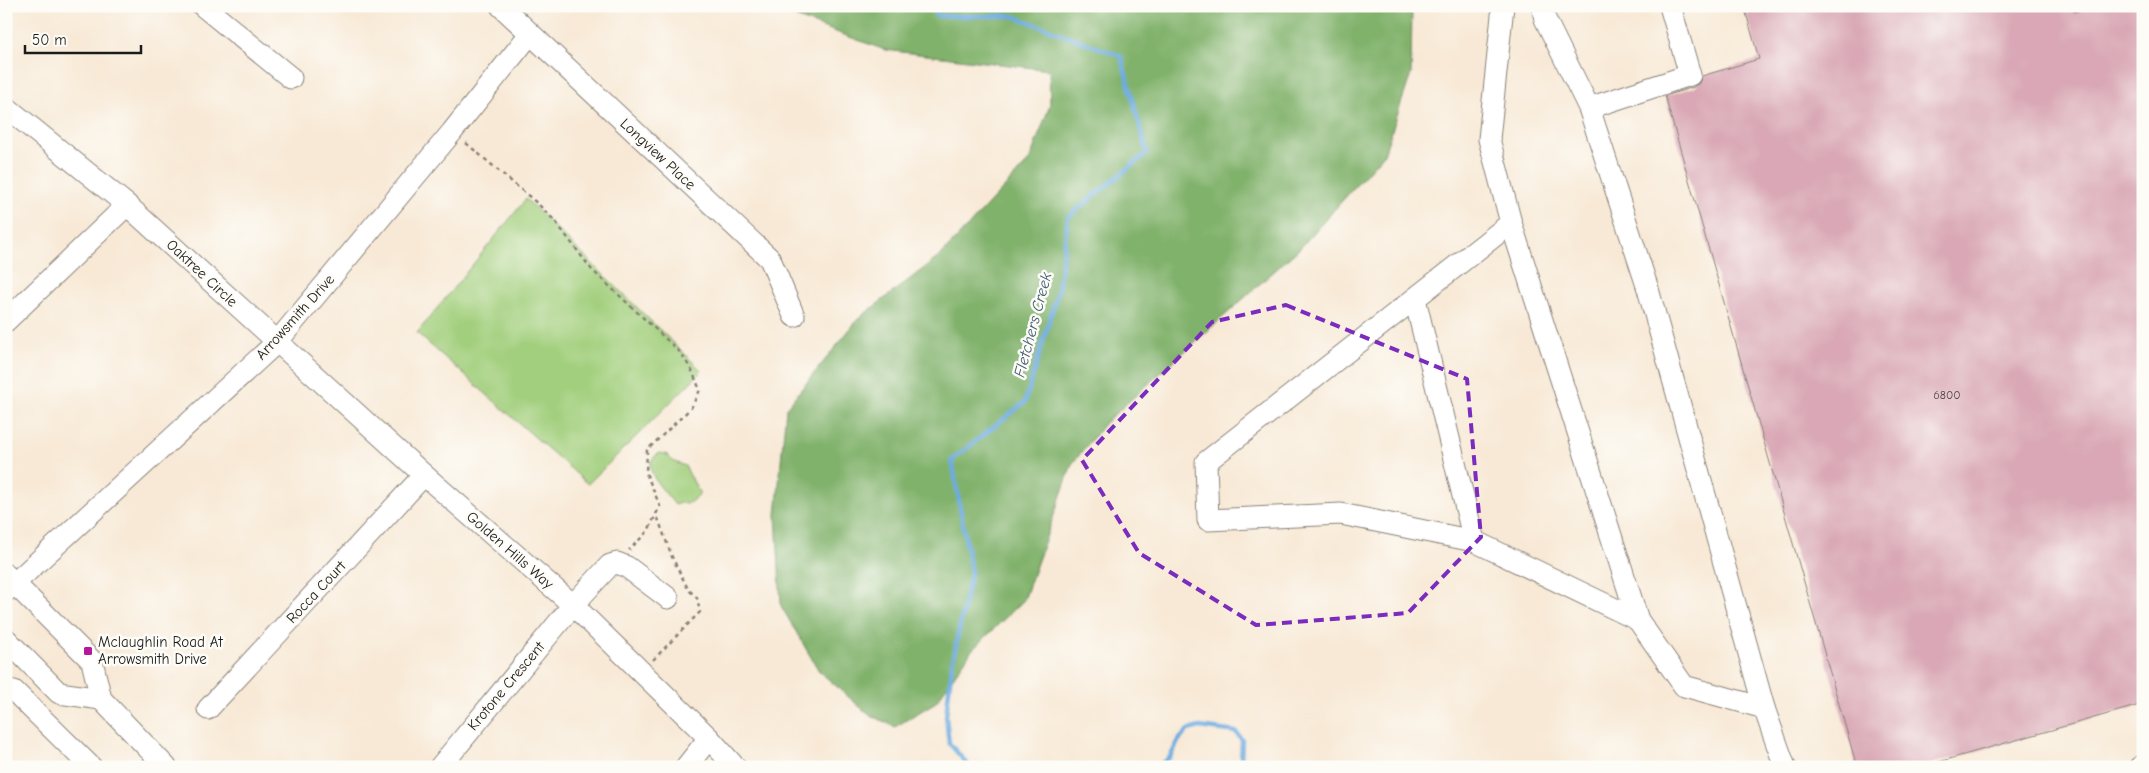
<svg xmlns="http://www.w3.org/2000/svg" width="2149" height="773" viewBox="0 0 2149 773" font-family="'Comic Neue',sans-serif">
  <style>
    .green { fill: #a2cf7d; stroke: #5f764c }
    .forest { fill: #81b26c; stroke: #4e6744 }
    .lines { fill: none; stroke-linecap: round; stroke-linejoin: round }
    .stream { stroke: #6dace0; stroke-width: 4.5 }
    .building { fill: #d9a7b5 }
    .minor-casing { stroke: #8a8279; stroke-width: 23 }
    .path { stroke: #8a8279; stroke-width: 2.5; stroke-dasharray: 4 4; stroke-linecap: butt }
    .minor { stroke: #fff; stroke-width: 21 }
    .marked { fill: none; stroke: #7b2cbf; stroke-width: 4; stroke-dasharray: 10 6; stroke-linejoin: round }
    .poi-dot { fill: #b5179e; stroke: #fdfcf7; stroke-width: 2 }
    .labels { text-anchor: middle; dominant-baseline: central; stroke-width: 5; stroke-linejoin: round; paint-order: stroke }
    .number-label { font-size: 12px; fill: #4b3f42 }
    .street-label { font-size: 15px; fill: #1c1c1c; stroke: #fdfcf7 }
    .poi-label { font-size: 15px; fill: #1c1c1c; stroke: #fdfcf7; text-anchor: start }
    .water-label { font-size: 16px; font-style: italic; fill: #405d74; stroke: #fdfcf7 }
  </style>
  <rect width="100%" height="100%" fill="#fdfcf7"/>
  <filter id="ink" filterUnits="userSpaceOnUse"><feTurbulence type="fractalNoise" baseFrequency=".02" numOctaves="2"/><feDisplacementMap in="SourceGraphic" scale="10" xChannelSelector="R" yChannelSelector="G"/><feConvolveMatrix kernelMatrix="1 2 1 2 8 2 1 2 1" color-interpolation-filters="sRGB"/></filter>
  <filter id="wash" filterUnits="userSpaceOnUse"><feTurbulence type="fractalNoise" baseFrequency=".0096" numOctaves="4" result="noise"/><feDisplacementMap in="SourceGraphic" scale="20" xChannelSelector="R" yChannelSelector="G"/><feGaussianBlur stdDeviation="1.12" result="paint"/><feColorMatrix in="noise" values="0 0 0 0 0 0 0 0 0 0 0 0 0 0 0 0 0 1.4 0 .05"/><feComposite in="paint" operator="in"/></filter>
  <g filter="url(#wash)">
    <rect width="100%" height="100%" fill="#f8e9d6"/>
    <g class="green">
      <polygon points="526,199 702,371 588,484 417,333"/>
      <path d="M660,453l6,1 7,7 12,5 15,28 -11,9h-9l-5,2c-9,-13 -40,-40 -15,-52z"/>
    </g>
    <polygon class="forest" points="765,6 1412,6 1411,74 1384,154 1300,248 1105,423 1072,464 1024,600 972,650 936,702 895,727 868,714 819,671 781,606 776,515 786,408 859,318 940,256 1029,161 1050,105 1049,70 885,50"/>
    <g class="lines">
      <g class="stream">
        <polyline points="931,6 937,16 1013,16 1121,56 1147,153 1068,217 1058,291 1025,402 952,460 971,572 952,664 946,716 949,743 970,767"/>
        <polyline points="1157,767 1170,757 1179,740 1188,730 1200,727 1236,732 1242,740 1241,762 1243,767"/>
      </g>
    </g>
    <g id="blocks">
      <polygon class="building" points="1744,6 2073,6 2074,12 2093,6 2143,6 2143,704 1921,767 1857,767 1665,96 1694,87 1699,83 1702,76 1759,59"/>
    </g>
  </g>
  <g filter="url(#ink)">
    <use href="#blocks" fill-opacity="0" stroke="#8a8279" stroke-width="1"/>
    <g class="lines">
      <g class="minor-casing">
        <g id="minor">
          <polyline points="203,6 291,78"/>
          <polyline points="501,6 770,259 794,316"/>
          <polyline points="1503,6 1489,139 1511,223 1638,620 1684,686 1764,708"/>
          <polyline points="1542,6 1545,19 1589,108 1648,289 1764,708 1785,767"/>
          <polyline points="6,107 127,205 424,475 573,605 709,738 735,767"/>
          <polyline points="1589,108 1690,75 1670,6"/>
          <polyline points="1511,223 1206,462 1208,520 1341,514 1474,541 1638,620"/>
          <polyline points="1415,299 1474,541"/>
          <polyline points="6,321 127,205"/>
          <polyline points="6,575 92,661 101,699 166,767"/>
          <polyline points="6,591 277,342 452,132 530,34"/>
          <polyline points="6,639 59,693 101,699"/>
          <polyline points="6,690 14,691 91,767"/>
          <polyline points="208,709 424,475"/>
          <polyline points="440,767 573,605 610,565 617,563 627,567 668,598"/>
          <polyline points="686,767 709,738"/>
          <polyline points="2140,767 2143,766"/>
        </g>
      </g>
      <g class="path">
        <polyline points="466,143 538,204 555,221 592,270 681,353 692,371 700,390 691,408 647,450 646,473 660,506 648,531 629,550"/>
        <polyline points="653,660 700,612 697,598 688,589 672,557 656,513"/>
      </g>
      <use href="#minor" class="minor"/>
    </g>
  </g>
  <path class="marked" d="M1286,305l181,74 14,158 -73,76 -152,12 -117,-72 -57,-93 130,-138z"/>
  <rect class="poi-dot" x="83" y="646" width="10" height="10" rx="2.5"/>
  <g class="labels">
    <g class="number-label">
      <text x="1947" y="395">6800</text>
    </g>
    <g class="street-label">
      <text transform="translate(658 154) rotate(43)">Longview Place</text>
      <text transform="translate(202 273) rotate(43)">Oaktree Circle</text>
      <text transform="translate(295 317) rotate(-48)">Arrowsmith Drive</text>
      <text transform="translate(510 550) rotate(41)">Golden Hills Way</text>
      <text transform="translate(316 592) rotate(-47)">Rocca Court</text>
      <text transform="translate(506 686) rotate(-50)">Krotone Crescent</text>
    </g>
    <g class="poi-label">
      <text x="98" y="642">Mclaughlin Road At<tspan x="98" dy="17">Arrowsmith Drive</tspan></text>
    </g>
    <g class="water-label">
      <text transform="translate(1033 325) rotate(-75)">Fletchers Creek</text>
    </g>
  </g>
  <rect width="2149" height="773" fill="none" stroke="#fdfcf7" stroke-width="25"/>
  <path d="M25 45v8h116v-8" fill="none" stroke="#1c1c1c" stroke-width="2.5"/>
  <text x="32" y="45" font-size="15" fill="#1c1c1c" stroke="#fdfcf7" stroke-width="4" paint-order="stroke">50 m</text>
</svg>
